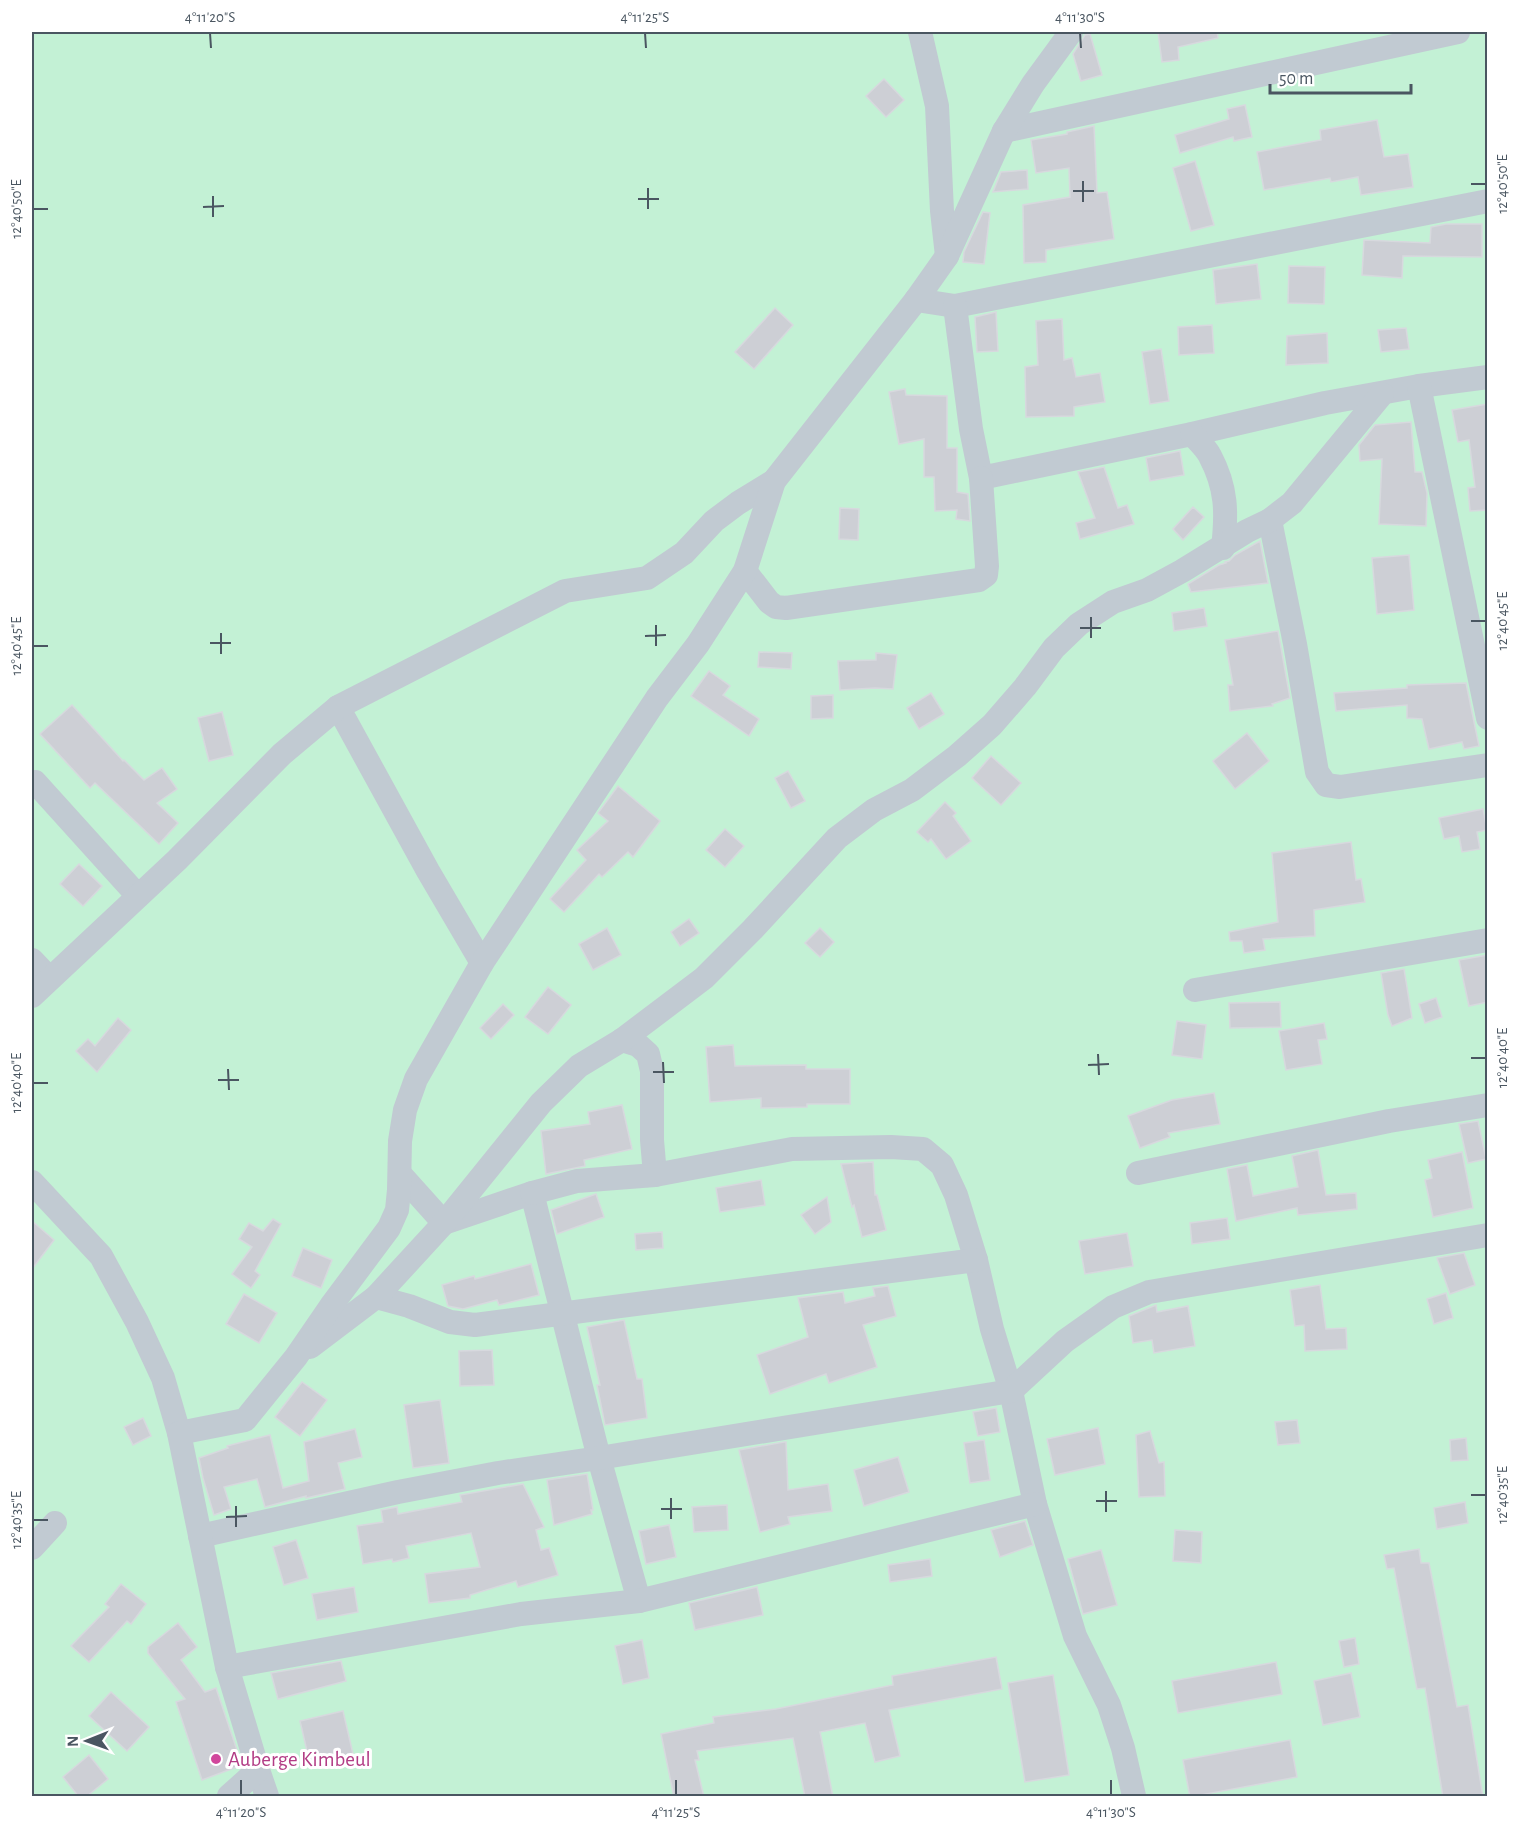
<svg xmlns="http://www.w3.org/2000/svg" width="1519" height="1828" viewBox="0 0 1519 1828" font-family="'Alegreya Sans',sans-serif">
  <style>
    .green { fill: #c3f1d5 }
    .building { fill: #cdcfd5; stroke: #d7d9de; stroke-width: 1.5 }
    .lines { fill: none; stroke-linecap: round; stroke-linejoin: round }
    .minor { stroke: #c1cad2; stroke-width: 24 }
    .ticks { fill: none; stroke: #4a5661; stroke-width: 2 }
    .hotel-dot { fill: #d1479c; stroke: #fff; stroke-width: 2 }
    .labels { text-anchor: middle; dominant-baseline: central; stroke-width: 6; stroke-linejoin: round; paint-order: stroke }
    .hotel-label { font-size: 21px; fill: #b23c85; stroke: #fff; text-anchor: start }
    .neatline { fill: none; stroke: #4a5661; stroke-width: 2 }
    .ticks-label { font-size: 15px; text-anchor: middle; fill: #4a5661 }
  </style>
  <rect width="100%" height="100%" fill="#f5f3f3"/>
  <rect class="green" x="32" y="32" width="1455" height="1764"/>
  <g class="building">
    <polygon points="1158,32 1217,32 1218,38 1178,47 1179,60 1162,62"/>
    <polygon points="1090,34 1102,75 1081,81 1073,54 1085,35"/>
    <polygon points="884,79 904,100 886,117 866,96"/>
    <polygon points="1245,105 1252,137 1234,141 1233,137 1180,153 1175,135 1229,119 1227,109"/>
    <polygon points="1377,120 1384,157 1408,154 1413,187 1361,195 1358,177 1331,182 1330,178 1264,190 1257,152 1321,140 1320,130"/>
    <polygon points="1094,126 1097,193 1107,192 1114,239 1046,250 1046,262 1024,263 1023,205 1070,197 1069,168 1036,173 1031,140 1067,134 1067,132"/>
    <polygon points="1195,161 1214,225 1191,231 1173,168"/>
    <polygon points="1027,170 1028,189 993,192 1001,172"/>
    <polygon points="983,212 990,213 984,264 963,262 964,252"/>
    <polygon points="1446,224 1482,224 1482,257 1403,256 1402,278 1362,275 1364,240 1430,243 1431,227"/>
    <polygon points="1257,264 1261,299 1216,304 1213,270"/>
    <polygon points="1289,266 1325,267 1324,304 1288,303"/>
    <polygon points="775,308 793,325 754,369 735,352"/>
    <polygon points="996,312 998,351 977,352 975,317"/>
    <polygon points="1062,319 1064,360 1072,358 1076,377 1100,373 1105,402 1074,407 1074,416 1026,417 1025,367 1038,365 1036,321"/>
    <polygon points="1212,325 1214,353 1179,355 1178,327"/>
    <polygon points="1406,328 1409,349 1381,352 1378,330"/>
    <polygon points="1327,333 1328,363 1286,365 1287,336"/>
    <polygon points="1161,349 1169,401 1150,404 1142,352"/>
    <polygon points="905,389 906,395 947,396 947,448 957,448 957,492 968,494 970,521 956,519 957,510 935,511 934,477 924,477 924,439 899,444 889,392"/>
    <polygon points="1488,404 1488,510 1470,511 1468,488 1475,487 1469,440 1458,442 1452,410"/>
    <polygon points="1411,422 1415,472 1422,472 1427,493 1426,526 1379,524 1382,459 1360,461 1359,445 1375,425"/>
    <polygon points="1180,451 1184,475 1150,481 1146,458"/>
    <polygon points="1104,467 1118,508 1127,505 1134,524 1080,539 1076,523 1095,518 1078,472"/>
    <polygon points="1193,507 1204,517 1183,540 1173,529"/>
    <polygon points="840,508 859,509 858,540 839,539"/>
    <polygon points="1260,541 1268,583 1191,592 1188,584 1219,565 1226,563 1225,562 1229,561 1235,555"/>
    <polygon points="1409,555 1414,610 1377,614 1372,558"/>
    <polygon points="1204,608 1207,626 1174,631 1172,613"/>
    <polygon points="1278,631 1290,698 1272,704 1273,706 1230,711 1228,685 1233,685 1225,640"/>
    <polygon points="759,652 792,653 791,669 758,667"/>
    <polygon points="876,653 897,655 893,689 875,688 840,690 838,661 876,660"/>
    <polygon points="709,671 730,686 723,695 759,719 749,736 691,696"/>
    <polygon points="1466,683 1479,746 1464,749 1462,742 1429,749 1422,719 1407,718 1407,705 1336,711 1334,693 1407,688 1407,685"/>
    <polygon points="931,693 944,714 919,729 907,708"/>
    <polygon points="833,695 833,718 811,719 811,696"/>
    <polygon points="72,705 123,761 124,760 144,780 162,768 177,789 157,803 178,823 159,844 95,783 90,788 40,734"/>
    <polygon points="222,712 233,755 209,761 198,718"/>
    <polygon points="1247,733 1269,761 1235,789 1213,761"/>
    <polygon points="991,756 1021,783 1001,805 972,778"/>
    <polygon points="788,771 805,801 791,808 775,778"/>
    <polygon points="618,786 660,821 633,857 628,852 602,877 599,874 564,912 550,899 586,860 577,850 608,821 598,813"/>
    <polygon points="945,802 956,813 953,816 971,841 946,859 931,839 928,842 917,832"/>
    <polygon points="1483,809 1487,830 1477,832 1480,849 1462,852 1459,836 1444,839 1439,818"/>
    <polygon points="725,829 744,846 725,867 706,850"/>
    <polygon points="1351,842 1356,880 1361,879 1365,902 1314,910 1315,936 1263,939 1265,950 1244,953 1242,941 1230,941 1229,932 1278,922 1272,853"/>
    <polygon points="79,864 102,886 83,906 60,884"/>
    <polygon points="689,919 699,933 680,946 671,932"/>
    <polygon points="607,928 621,955 593,970 579,944"/>
    <polygon points="820,928 834,942 820,957 805,943"/>
    <polygon points="1488,955 1488,1002 1469,1006 1459,960"/>
    <polygon points="1404,969 1412,1018 1392,1026 1388,1015 1381,973"/>
    <polygon points="548,987 571,1005 548,1034 525,1017"/>
    <polygon points="1436,998 1442,1017 1425,1023 1419,1004"/>
    <polygon points="1280,1002 1281,1027 1230,1028 1229,1003"/>
    <polygon points="503,1004 514,1015 491,1039 480,1028"/>
    <polygon points="118,1018 131,1030 97,1072 76,1051 88,1039 95,1046"/>
    <polygon points="1177,1021 1206,1025 1202,1059 1172,1055"/>
    <polygon points="1324,1023 1327,1039 1318,1040 1322,1064 1286,1070 1279,1031"/>
    <polygon points="733,1045 735,1066 806,1065 806,1069 850,1069 850,1104 807,1104 807,1107 761,1108 761,1098 710,1102 706,1047"/>
    <polygon points="1214,1093 1220,1124 1168,1133 1170,1137 1140,1148 1128,1116 1172,1100"/>
    <polygon points="622,1105 632,1149 584,1160 585,1166 546,1174 541,1131 590,1124 588,1112"/>
    <polygon points="1478,1121 1486,1159 1468,1163 1459,1124"/>
    <polygon points="1318,1150 1326,1195 1356,1193 1357,1209 1298,1215 1297,1208 1236,1221 1227,1169 1247,1165 1253,1196 1298,1187 1292,1156"/>
    <polygon points="1462,1152 1473,1208 1433,1217 1425,1180 1432,1178 1428,1160"/>
    <polygon points="873,1162 875,1195 877,1195 886,1230 862,1237 854,1205 852,1207 841,1164"/>
    <polygon points="761,1180 765,1205 720,1212 716,1188"/>
    <polygon points="596,1194 604,1217 557,1234 551,1210"/>
    <polygon points="827,1197 831,1222 815,1234 801,1215"/>
    <polygon points="1227,1218 1230,1239 1192,1244 1190,1223"/>
    <polygon points="273,1219 281,1224 255,1271 260,1275 251,1288 232,1274 252,1247 239,1239 249,1223 263,1231"/>
    <polygon points="32,1221 54,1240 32,1269"/>
    <polygon points="662,1232 663,1248 636,1250 635,1234"/>
    <polygon points="1127,1233 1133,1266 1085,1274 1079,1241"/>
    <polygon points="303,1248 332,1260 321,1288 292,1276"/>
    <polygon points="1464,1253 1475,1285 1450,1294 1437,1258"/>
    <polygon points="531,1264 539,1295 499,1305 497,1300 463,1309 448,1306 442,1285 474,1276 475,1279"/>
    <polygon points="1320,1285 1326,1329 1346,1328 1347,1349 1305,1351 1304,1325 1295,1326 1290,1290"/>
    <polygon points="888,1286 896,1316 863,1325 877,1367 829,1383 826,1374 770,1394 757,1355 808,1337 798,1298 843,1292 845,1303 875,1296 873,1288"/>
    <polygon points="1446,1293 1453,1318 1434,1324 1427,1299"/>
    <polygon points="244,1294 277,1313 259,1343 226,1324"/>
    <polygon points="1156,1305 1157,1312 1188,1306 1195,1346 1154,1353 1152,1340 1133,1343 1129,1316"/>
    <polygon points="624,1320 637,1379 642,1379 647,1418 605,1425 597,1385 600,1385 587,1327"/>
    <polygon points="492,1350 494,1385 460,1386 459,1351"/>
    <polygon points="302,1382 327,1400 300,1436 275,1417"/>
    <polygon points="440,1400 449,1463 413,1468 404,1405"/>
    <polygon points="996,1408 1000,1432 978,1436 973,1412"/>
    <polygon points="143,1418 151,1436 133,1445 124,1427"/>
    <polygon points="1297,1420 1300,1443 1278,1445 1275,1422"/>
    <polygon points="1098,1428 1105,1464 1055,1475 1047,1439"/>
    <polygon points="355,1429 362,1457 338,1463 345,1489 306,1498 306,1496 265,1507 257,1479 224,1487 231,1509 214,1515 203,1478 199,1458 228,1448 227,1446 270,1435 283,1488 309,1481 304,1442"/>
    <polygon points="1150,1431 1159,1463 1164,1462 1165,1496 1139,1497 1136,1435"/>
    <polygon points="1466,1438 1468,1460 1451,1461 1450,1440"/>
    <polygon points="984,1440 990,1480 970,1483 964,1443"/>
    <polygon points="784,1442 786,1442 788,1490 828,1484 832,1511 788,1517 790,1524 760,1532 739,1450"/>
    <polygon points="898,1457 909,1492 864,1506 854,1470"/>
    <polygon points="587,1474 593,1510 591,1510 592,1514 554,1525 547,1480"/>
    <polygon points="523,1484 544,1527 536,1530 541,1550 549,1548 558,1575 518,1587 516,1581 470,1595 470,1598 429,1603 425,1574 480,1567 471,1533 406,1546 409,1558 393,1562 392,1559 363,1564 357,1526 383,1522 381,1510 397,1507 398,1514 462,1502 460,1495"/>
    <polygon points="1465,1502 1468,1523 1437,1529 1434,1508"/>
    <polygon points="727,1505 728,1530 694,1532 692,1507"/>
    <polygon points="1025,1521 1033,1545 1000,1557 991,1530"/>
    <polygon points="669,1525 676,1557 646,1564 639,1531"/>
    <polygon points="1175,1530 1202,1532 1201,1563 1173,1561"/>
    <polygon points="296,1540 308,1578 284,1585 273,1547"/>
    <polygon points="1419,1549 1421,1563 1429,1563 1457,1707 1468,1705 1483,1797 1443,1797 1425,1688 1417,1689 1394,1568 1387,1569 1384,1555"/>
    <polygon points="1101,1550 1117,1605 1083,1614 1068,1559"/>
    <polygon points="930,1559 932,1576 890,1582 888,1565"/>
    <polygon points="121,1584 146,1604 131,1624 127,1621 89,1662 71,1646 109,1607 105,1604"/>
    <polygon points="354,1587 358,1612 317,1620 312,1594"/>
    <polygon points="757,1587 763,1615 695,1630 689,1603"/>
    <polygon points="178,1623 197,1647 181,1660 205,1692 216,1688 242,1765 202,1780 176,1702 185,1699 148,1653 148,1647"/>
    <polygon points="1355,1638 1359,1664 1344,1667 1339,1641"/>
    <polygon points="642,1640 649,1678 623,1684 615,1646"/>
    <polygon points="996,1657 1002,1689 889,1710 900,1756 875,1762 865,1723 820,1732 833,1797 805,1797 793,1738 697,1751 699,1760 695,1760 704,1797 674,1797 661,1734 714,1723 713,1717 776,1709 893,1685 892,1676"/>
    <polygon points="341,1661 346,1681 278,1699 271,1673"/>
    <polygon points="1276,1662 1282,1694 1178,1713 1172,1681"/>
    <polygon points="1351,1673 1360,1717 1323,1725 1314,1681"/>
    <polygon points="1053,1675 1069,1775 1025,1782 1008,1683"/>
    <polygon points="111,1692 149,1727 127,1751 89,1716"/>
    <polygon points="343,1711 353,1754 310,1764 300,1721"/>
    <polygon points="1290,1740 1297,1777 1190,1797 1183,1760"/>
    <polygon points="89,1755 108,1779 86,1797 79,1797 63,1777"/>
  </g>
  <g class="lines">
    <g class="minor">
      <polyline points="920,32 937,106 942,211 947,256"/>
      <polyline points="1004,131 1458,32"/>
      <polyline points="916,300 955,306 1488,201"/>
      <polyline points="955,306 971,429 981,478 1192,434 1325,403 1419,386 1488,377"/>
      <polyline points="1419,386 1488,718"/>
      <path d="M1192,434c6,7 14,14 18,22 17,32 17,57 13,92"/>
      <polyline points="1270,520 1295,644 1317,772 1326,785 1340,787 1488,765"/>
      <polyline points="745,571 769,602 776,607 786,608 979,580 986,575 987,566 981,478"/>
      <polyline points="338,707 428,871 482,963"/>
      <polyline points="35,782 138,896"/>
      <polyline points="32,960 49,978"/>
      <polyline points="1195,990 1488,940"/>
      <polyline points="32,996 177,860 282,754 338,707 565,591 647,578 684,553 714,521 738,503 774,481"/>
      <polyline points="622,1040 638,1045 648,1054 652,1071 652,1140 655,1175"/>
      <polyline points="1138,1173 1389,1121 1488,1105"/>
      <polyline points="400,1174 444,1223 532,1193 599,1458 639,1601"/>
      <polyline points="32,1182 101,1256 137,1322 163,1378 179,1433"/>
      <polyline points="532,1193 577,1181 655,1175 792,1149 891,1147 923,1149 942,1165 956,1195 976,1260 992,1329 1011,1391 1035,1504 1075,1636 1109,1705 1123,1748 1134,1796"/>
      <polyline points="376,1297 409,1306 450,1322 475,1325 976,1260"/>
      <polyline points="310,1347 376,1297 444,1223 541,1103 579,1066 622,1040 704,978 753,929 837,838 874,810 912,790 957,756 992,725 1025,687 1054,648 1079,624 1113,602 1147,590 1182,571 1247,531 1270,520 1292,503 1382,394"/>
      <polyline points="200,1536 398,1492 498,1473 599,1458 1011,1391 1065,1341 1113,1307 1149,1292 1488,1235"/>
      <polyline points="32,1548 55,1523"/>
      <polyline points="227,1667 521,1614 639,1601 1035,1504"/>
      <polyline points="258,1770 267,1796"/>
      <polyline points="229,1796 258,1770 227,1667 179,1433 245,1420 296,1357 331,1306 389,1228 397,1210 399,1190 400,1141 405,1110 416,1079 482,963 657,698 698,644 745,571 774,481 916,300 947,256 1004,131 1033,84 1071,32"/>
    </g>
  </g>
  <path class="ticks" d="M210,33l1,15M645,33l1,15M1080,33l1,15M1083,181v21M1471,184h15M648,188v21M1073,191h21M213,196v21M638,199h21M203,207l21,-1M33,209h15M1091,617v21M1471,621h15M656,625v21M1080,628h21M221,633v21M645,636l21,-1M210,643h21M33,646h15M1098,1054l1,21M1471,1058h15M663,1062l1,21M1088,1065l21,-1M228,1069l1,21M653,1072h21M218,1080h21M33,1083h15M1106,1491v21M1471,1495h15M671,1498v21M1096,1501h21M236,1506v21M661,1509h21M226,1517l21,-1M33,1520h15M241,1780v15M676,1780v15M1111,1780v15"/>
  <circle class="hotel-dot" cx="216" cy="1759" r="6"/>
  <g class="labels">
    <g class="hotel-label">
      <text x="228" y="1759">Auberge Kimbeul</text>
    </g>
  </g>
  <rect width="1519" height="1828" fill="none" stroke="#ffffff" stroke-width="66"/>
  <g transform="translate(87 1741) rotate(269)" stroke="#ffffff" stroke-width="4.5" paint-order="stroke">
  <path d="M0-4.5L10 22L0 15L-10 22Z" fill="#4a5661"/>
  <text y="-9" font-size="16" font-weight="bold" text-anchor="middle" fill="#4a5661">N</text>
  </g>
  <path d="M1270 84v9h141v-9" fill="none" stroke="#4a5661" stroke-width="3"/>
  <text x="1279" y="84" font-size="18" fill="#4a5661" stroke="#ffffff" stroke-width="4.5" paint-order="stroke">50 m</text>
  <rect x="33" y="33" width="1453" height="1762" class="neatline"/>
  <g class="ticks-label">
    <text x="210" y="22">4°11'20"S</text>
    <text x="645" y="22">4°11'25"S</text>
    <text x="1080" y="22">4°11'30"S</text>
    <text transform="translate(1502 184) rotate(-90)" y="5">12°40'50"E</text>
    <text transform="translate(16 209) rotate(-90)" y="5">12°40'50"E</text>
    <text transform="translate(1502 621) rotate(-90)" y="5">12°40'45"E</text>
    <text transform="translate(16 646) rotate(-90)" y="5">12°40'45"E</text>
    <text transform="translate(1502 1058) rotate(-90)" y="5">12°40'40"E</text>
    <text transform="translate(16 1083) rotate(-90)" y="5">12°40'40"E</text>
    <text transform="translate(1502 1495) rotate(-90)" y="5">12°40'35"E</text>
    <text transform="translate(16 1520) rotate(-90)" y="5">12°40'35"E</text>
    <text x="241" y="1817">4°11'20"S</text>
    <text x="676" y="1817">4°11'25"S</text>
    <text x="1111" y="1817">4°11'30"S</text>
  </g>
</svg>
